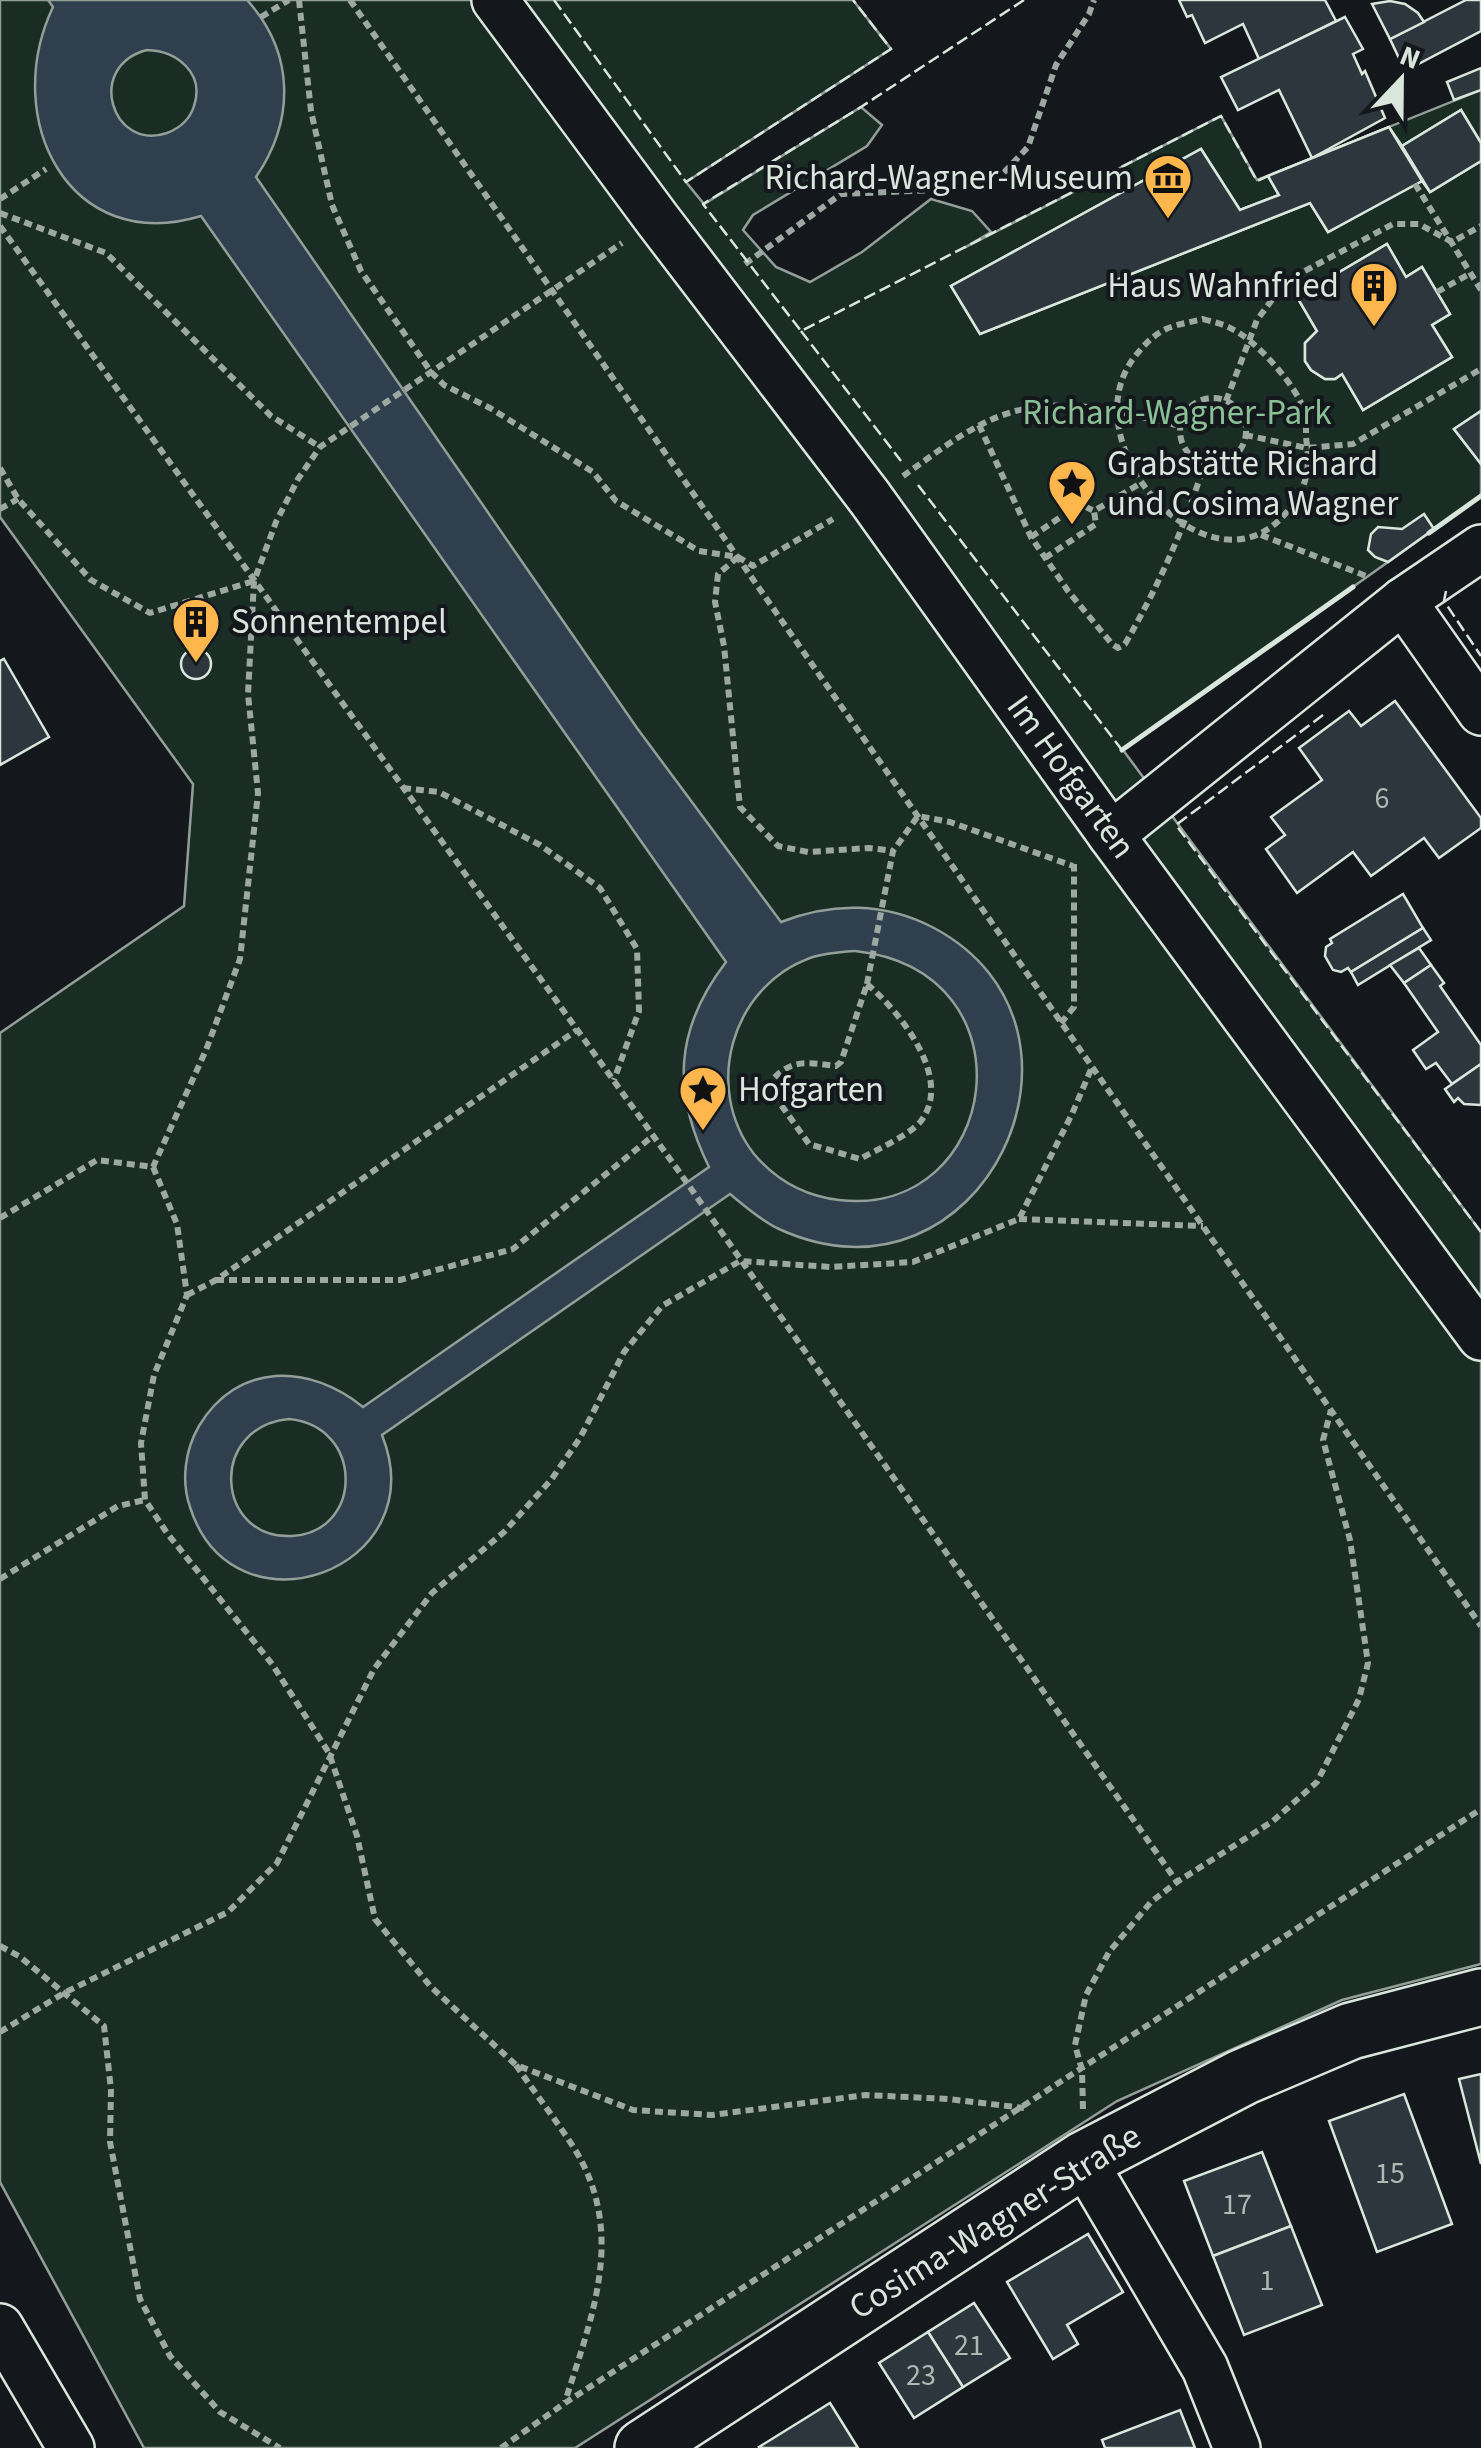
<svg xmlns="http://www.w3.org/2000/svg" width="1481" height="2448" viewBox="0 0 1481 2448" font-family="'Source Sans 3',sans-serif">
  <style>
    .green { fill: #1a2d24; stroke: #939e99; stroke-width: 2.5 }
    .water { fill: #2f3f4d; stroke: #939e99; stroke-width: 2.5; fill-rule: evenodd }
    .building { fill: #2c363c; stroke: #d8e6dc; stroke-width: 2.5 }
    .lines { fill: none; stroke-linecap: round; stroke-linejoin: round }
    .minor-casing { stroke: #d8e6dc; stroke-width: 50 }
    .major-casing { stroke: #d8e6dc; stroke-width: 60 }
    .path { stroke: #9da8a2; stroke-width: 6; stroke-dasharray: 8 5; stroke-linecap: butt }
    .minor { stroke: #14181c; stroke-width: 45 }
    .major { stroke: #14181c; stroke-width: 55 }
    .fence { stroke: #d8e6dc; stroke-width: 2.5; stroke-dasharray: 12 5; stroke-linecap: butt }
    .wall { stroke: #d8e6dc; stroke-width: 5 }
    .labels { text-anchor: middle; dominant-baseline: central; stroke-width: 8; stroke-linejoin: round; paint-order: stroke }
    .number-label { font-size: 30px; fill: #adbab4 }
    .poi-label { font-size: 35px; fill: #d8e6dc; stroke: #14181c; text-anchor: start }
    .park-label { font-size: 35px; fill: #8ac095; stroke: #14181c }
    .street-label { font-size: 35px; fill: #d8e6dc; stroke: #14181c }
  </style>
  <rect width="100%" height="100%" fill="#14181c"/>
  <polygon class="green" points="0,0 853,0 891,49 686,182 704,204 861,107 882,125 867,146 753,215 743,230 776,267 810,282 862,252 931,199 972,211 991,232 964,248 1221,116 1257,180 1481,90 1481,496 1123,750 1481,1232 1481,1964 1342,2000 1117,2101 575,2448 144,2448 0,2182 0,1033 184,906 193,784 0,517"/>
  <path class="water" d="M48,0h199c48,53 48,120 9,177l381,551 144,194c51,-20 104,-20 153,6 187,100 48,394 -155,301 -19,-9 -34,-23 -49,-35l-348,241c54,136 -149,207 -192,72 -9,-26 -5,-57 9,-81 39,-65 111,-62 164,-19l346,-240c-37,-75 -35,-137 17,-205l-525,-746c-132,40 -201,-97 -148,-209zM147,50c30,1 58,23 47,56 -4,13 -14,22 -27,27 -55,19 -82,-67 -20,-83zM855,951c183,20 145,268 -16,249 -34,-4 -63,-20 -85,-46 -51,-66 -23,-167 56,-196 14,-5 30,-6 45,-7zM289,1419c75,7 75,113 3,117 -76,4 -85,-109 -3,-117z"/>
  <g class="building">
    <polygon points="1179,0 1325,0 1336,21 1259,59 1243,24 1205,43 1192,15 1187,17"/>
    <polygon points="1466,0 1481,0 1481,31 1405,71 1390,39"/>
    <polygon points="1390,1 1405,4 1418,13 1424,22 1390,39 1372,4"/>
    <polygon points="1345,17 1363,49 1353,54 1362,74 1365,71 1385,118 1312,158 1279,90 1238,110 1221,77"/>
    <polygon points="1481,68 1481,90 1454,100 1447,82"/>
    <polygon points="1461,110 1481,143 1481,161 1430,192 1422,181 1415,184 1328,232 1310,203 980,334 951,286 1201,149 1240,210 1279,195 1268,176 1389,127 1402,146"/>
    <polygon points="1461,110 1481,143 1481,161 1430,192 1402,146"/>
    <polygon points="1389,127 1422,181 1328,232 1310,203 980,334 951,286 1201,149 1240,210 1279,195 1268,176"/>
    <polygon points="1387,244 1406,277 1422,267 1450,314 1432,325 1452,357 1363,410 1342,374 1335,379 1325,379 1311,370 1305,361 1305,343 1317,331 1297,297"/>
    <polygon points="1387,244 1406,277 1422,267 1450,314 1432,325 1452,357 1363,410 1342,374 1335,379 1325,379 1311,370 1305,361 1305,343 1317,331 1297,297"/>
    <polygon points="1481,411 1481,464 1454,429"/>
    <polygon points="1481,411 1481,464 1454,429"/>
    <polygon points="1424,514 1434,529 1388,562 1375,557 1368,550 1371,534 1378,527 1402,529"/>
    <circle cx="196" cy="664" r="15"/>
    <polygon points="4,659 49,737 0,765 0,661"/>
    <polygon points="1395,701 1481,818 1481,828 1439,858 1424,838 1371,876 1353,852 1297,893 1266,849 1285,835 1271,817 1322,780 1299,748 1349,711 1361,726"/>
    <polygon points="1403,894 1423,928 1351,972 1348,968 1341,972 1333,970 1325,956 1326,947 1332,943 1330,939"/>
    <polygon points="1423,928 1431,940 1358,985 1351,972"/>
    <polygon points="1419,948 1431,965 1404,983 1390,965"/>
    <polygon points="1431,965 1444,983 1440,986 1481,1045 1481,1064 1452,1084 1436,1063 1426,1069 1413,1050 1438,1032 1404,983"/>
    <polygon points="1481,1064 1481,1105 1464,1104 1458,1098 1454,1102 1445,1089"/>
    <polygon points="1481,2074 1481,2164 1459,2079"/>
    <polygon points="1404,2094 1452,2224 1377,2252 1329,2121"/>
    <polygon points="1262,2152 1291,2226 1213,2256 1184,2181"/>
    <polygon points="1291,2226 1322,2305 1244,2335 1213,2256"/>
    <polygon points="1088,2234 1123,2292 1067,2325 1078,2344 1053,2359 1007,2282"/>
    <polygon points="974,2303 1010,2358 963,2387 928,2332"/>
    <polygon points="928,2332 963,2387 914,2418 879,2363"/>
    <polygon points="830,2403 858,2448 760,2448 759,2447"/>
    <polygon points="1180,2410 1195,2448 1105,2448 1102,2440"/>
  </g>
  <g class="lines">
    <g class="minor-casing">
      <g id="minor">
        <polyline points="495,0 657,219 870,498 1111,835 1481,1337"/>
        <polyline points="1403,601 1481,712"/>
        <polyline points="1111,835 1403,601 1481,548"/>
        <polyline points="1083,2160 1205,2368 1237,2448"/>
        <polyline points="0,2327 71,2448"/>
      </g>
    </g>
    <g class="major-casing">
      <polyline id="major" points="643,2448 1083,2160 1243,2077 1351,2031 1481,1997"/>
    </g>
    <g class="path">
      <polyline points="299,0 311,111 332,205 361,271 431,372 444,385 490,408 593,472 616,501 699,551 738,557 753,566 833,519"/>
      <polyline points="350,0 1481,1626"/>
      <polyline points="261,17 289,0"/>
      <polyline points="1415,184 1481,290"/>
      <polyline points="0,199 46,169"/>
      <polyline points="0,213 106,253 271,416 320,447"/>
      <polyline points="0,226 680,1173 1177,1882"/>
      <polyline points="745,264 841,194 936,190 996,181 1028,147 1056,65 1089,14 1094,0"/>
      <polyline points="1437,292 1471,273"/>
      <path d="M1203,319c10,3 21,5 29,10 24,11 68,60 73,85 2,10 0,21 2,31 3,26 -1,42 -17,63 -75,100 -221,-61 -157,-149 10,-13 19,-23 33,-30 11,-5 26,-7 37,-10z"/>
      <circle cx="1213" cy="431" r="33"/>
      <polyline points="1226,401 1257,320 1274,297 1299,274 1393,224 1419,224 1452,242 1481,226"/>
      <path d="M979,425l52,112 37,54 44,53 6,4 7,-4c35,-61 59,-115 80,-182"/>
      <polyline points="1245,435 1307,448 1353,444 1481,369"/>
      <polyline points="0,468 18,499 91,580 150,613 254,581"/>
      <path d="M903,476c26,-18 51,-38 79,-52 66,-34 130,-14 198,2"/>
      <polyline points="0,509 18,499"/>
      <polyline points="1261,535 1366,576"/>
      <polyline points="1031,537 1080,504 1094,511"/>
      <polyline points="738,557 718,574 715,602 724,646 740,807 778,846 808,852 869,848 893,851"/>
      <polyline points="1045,558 1096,524 1094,511 1141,483"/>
      <polyline points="403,788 439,792 540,845 600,888 637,949 639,1011 614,1080"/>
      <path d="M867,984c32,27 87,94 54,137 -11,14 -45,29 -61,38l-51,-15 -35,-49 -1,-16c20,-21 36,-16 63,-13l5,-4z"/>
      <polyline points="867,984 893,851 918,816 950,822 1073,866"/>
      <polyline points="1061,1023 1074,1007 1074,864"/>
      <polyline points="153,1167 177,1224 187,1295 154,1375 141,1443 145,1500 167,1533 272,1664 329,1753 357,1836 375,1919 431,1987 516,2065 633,2110 712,2115 866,2095 948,2099 1024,2108"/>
      <polyline points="0,1218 97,1160 153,1167 206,1050 240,959 258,793 248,694 254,581 276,522 298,479 320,447 622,243"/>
      <polyline points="1019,1219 1203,1226"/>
      <polyline points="216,1280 400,1280 513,1249 653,1136"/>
      <polyline points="187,1295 216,1280 577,1030"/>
      <polyline points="0,1579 118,1506 145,1500"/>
      <polyline points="0,1946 19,1956 104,2026 111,2090 110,2142 140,2299 170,2356 220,2412 280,2448"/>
      <polyline points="0,2032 64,1993 228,1912 277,1863 374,1669 432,1593 504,1532 551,1480 580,1438 624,1352 662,1306 740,1261 831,1267 913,1262 1019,1219 1072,1114 1092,1067"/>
      <path d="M516,2065c19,28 40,55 58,83 53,85 18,168 -9,254"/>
      <polyline points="1083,2109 1082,2070 1075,2045 1086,1995 1109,1952 1151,1902 1177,1882 1273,1821 1317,1782 1359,1699 1368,1663 1350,1540 1323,1440 1331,1410"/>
      <polyline points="501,2448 565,2403 1481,1809"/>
    </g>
    <use href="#minor" class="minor"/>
    <use href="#major" class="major"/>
    <g class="fence">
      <polyline points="554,0 686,182 891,49 853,0"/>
      <polyline points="1024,0 861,107 703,204 801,331 1221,116 1257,181 1268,176"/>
      <polyline points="801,331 901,461"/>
      <polyline points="918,485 1122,750"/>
      <polyline points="1446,591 1444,601 1481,656"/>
      <polyline points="1323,715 1176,825 1481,1232"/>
    </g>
    <g class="wall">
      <polyline points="1429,533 1481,496"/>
      <polyline points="1122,750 1353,587"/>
    </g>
  </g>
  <defs>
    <g id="museum-pin" transform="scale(2.5)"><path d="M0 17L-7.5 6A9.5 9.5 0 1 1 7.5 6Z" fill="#ffb74d" stroke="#14181c"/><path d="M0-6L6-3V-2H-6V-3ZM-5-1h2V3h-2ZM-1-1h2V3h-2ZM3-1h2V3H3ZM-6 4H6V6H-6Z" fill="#111"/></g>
    <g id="building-pin" transform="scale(2.5)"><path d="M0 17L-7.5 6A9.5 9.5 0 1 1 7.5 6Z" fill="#ffb74d" stroke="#14181c"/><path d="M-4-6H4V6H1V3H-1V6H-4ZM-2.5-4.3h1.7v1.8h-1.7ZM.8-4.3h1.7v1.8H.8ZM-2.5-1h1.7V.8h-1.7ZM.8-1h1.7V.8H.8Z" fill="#111"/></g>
    <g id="sight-pin" transform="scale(2.5)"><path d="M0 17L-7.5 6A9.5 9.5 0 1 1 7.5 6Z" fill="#ffb74d" stroke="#14181c"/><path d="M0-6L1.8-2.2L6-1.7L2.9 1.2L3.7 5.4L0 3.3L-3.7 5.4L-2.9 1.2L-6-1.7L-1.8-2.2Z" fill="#111"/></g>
  </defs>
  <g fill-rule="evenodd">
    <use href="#museum-pin" x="1168" y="178"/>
    <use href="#building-pin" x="1374" y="286"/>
    <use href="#sight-pin" x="1072" y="484"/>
    <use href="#building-pin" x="196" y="622"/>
    <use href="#sight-pin" x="703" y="1090"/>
  </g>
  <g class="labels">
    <g class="number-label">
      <text x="1382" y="798">6</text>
      <text x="1390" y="2173">15</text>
      <text x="1237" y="2204">17</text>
      <text x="1267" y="2280">1</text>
      <text x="969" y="2345">21</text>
      <text x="921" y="2375">23</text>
    </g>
    <g class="poi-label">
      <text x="1133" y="178" text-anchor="end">Richard-Wagner-Museum</text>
      <text x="1339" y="286" text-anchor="end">Haus Wahnfried</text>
      <text x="1107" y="464">Grabstätte Richard<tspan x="1107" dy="40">und Cosima Wagner</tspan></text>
      <text x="231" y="622">Sonnentempel</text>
      <text x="738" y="1090">Hofgarten</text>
    </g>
    <g class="park-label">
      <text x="1177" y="413">Richard-Wagner-Park</text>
    </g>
    <g class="street-label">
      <text transform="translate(1071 777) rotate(54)">Im Hofgarten</text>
      <text transform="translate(995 2222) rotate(-32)">Cosima-Wagner-Straße</text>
    </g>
  </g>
  <g transform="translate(1401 80) rotate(22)" stroke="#14181c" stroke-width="8" paint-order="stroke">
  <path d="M0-8L18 38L0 25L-18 38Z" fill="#d8e6dc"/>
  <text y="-15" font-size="28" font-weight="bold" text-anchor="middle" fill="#d8e6dc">N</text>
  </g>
</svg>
